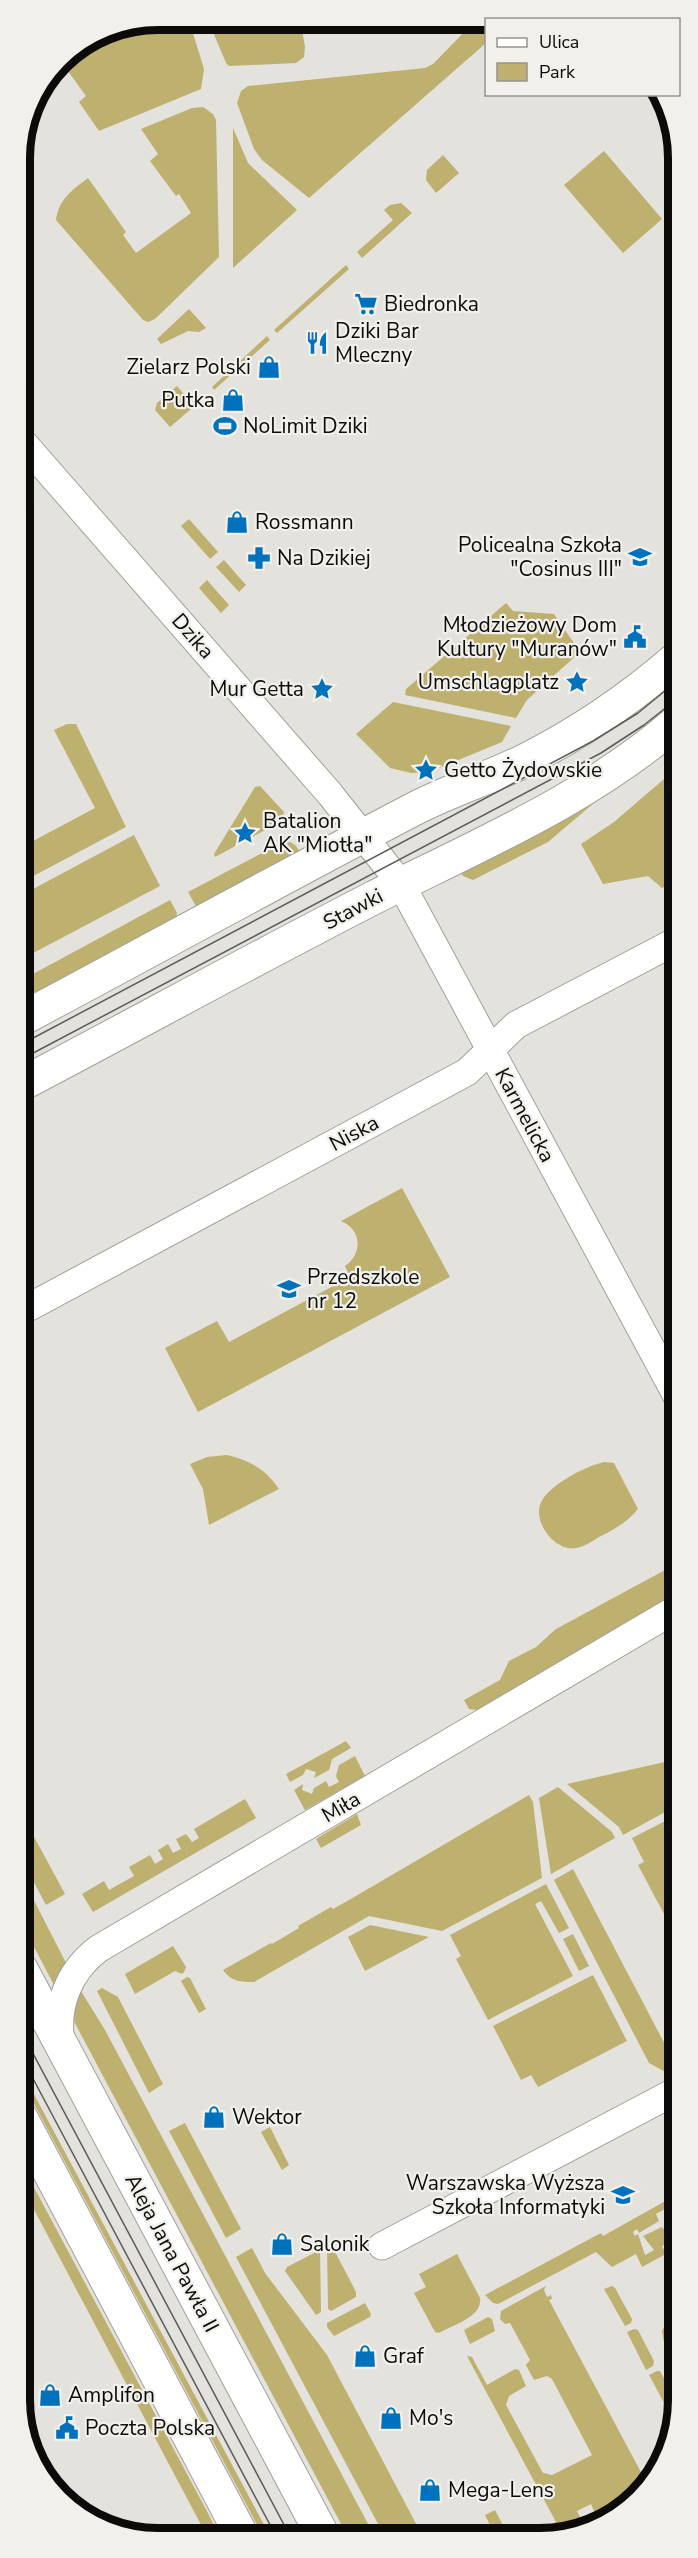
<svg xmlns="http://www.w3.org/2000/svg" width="698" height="2558" viewBox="0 0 698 2558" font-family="'Nunito Sans',sans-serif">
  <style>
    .green { fill: #beb06f }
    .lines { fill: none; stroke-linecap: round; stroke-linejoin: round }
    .street-casing { stroke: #a1a09b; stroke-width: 29 }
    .secondary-casing { stroke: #a1a09b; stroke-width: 35 }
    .street { stroke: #fff; stroke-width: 27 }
    .secondary { stroke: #fff; stroke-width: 33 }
    .tram { stroke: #5c5b58; stroke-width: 1.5 }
    .labels { text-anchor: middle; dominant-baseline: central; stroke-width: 4.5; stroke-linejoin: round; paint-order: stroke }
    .poi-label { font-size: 21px; fill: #0c0b0a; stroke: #f1f0ea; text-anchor: start }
    .street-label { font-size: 21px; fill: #0c0b0a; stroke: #f1f0ea }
    .rim { fill: none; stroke: #0c0b0a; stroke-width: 8 }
  </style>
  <rect width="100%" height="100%" fill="#e3e2dd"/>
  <g class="green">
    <polygon points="158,20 189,20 204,69 201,89 99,131 79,102 86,96 60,60 105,30"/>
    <polygon points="208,20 255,20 258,32 301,24 305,47 304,57 296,63 229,66 226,63"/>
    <polygon points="474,22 486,22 486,43 309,198 262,160 254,149 237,103 241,91 248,86 425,68 433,64"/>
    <path d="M203,107l10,7 3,6 3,137 -64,62 -7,3 -5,-2 -87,-100c3,-21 16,-30 32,-42l38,54 -3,3 13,18 55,-40 -12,-19 -3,2 -26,-35 8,-7 -17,-25 51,-21z"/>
    <polygon points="233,128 248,163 297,210 233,268"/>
    <polygon points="604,151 662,219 623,253 564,185"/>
    <polygon points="443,155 459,173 436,193 426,180 427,170"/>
    <polygon points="401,203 412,213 362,258 357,252 393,220 384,210 390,205"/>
    <polygon points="346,265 349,269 277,333 274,330"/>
    <polygon points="189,309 206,328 199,332 188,331 161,344 157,339"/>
    <polygon points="267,336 270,340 214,390 212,387"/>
    <polygon points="177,386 192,404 191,409 170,427 155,410 157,403"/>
    <polygon points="189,519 218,552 210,559 181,526"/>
    <polygon points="224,560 246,585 239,592 216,567"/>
    <polygon points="207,580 229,605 221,613 199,588"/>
    <polygon points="506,603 513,611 554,614 580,652 527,700 516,718 405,695 406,689"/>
    <polygon points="393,702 511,726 502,742 429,772 411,773 390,768 356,734"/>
    <polygon points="67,724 76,724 126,827 20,883 20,848 95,808 54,730"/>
    <polygon points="678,767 678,881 662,888 648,876 603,884 581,844 614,822"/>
    <polygon points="260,786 284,812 282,821 215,857 214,854 255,787"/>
    <polygon points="608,791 548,842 473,880 463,876 460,871"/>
    <polygon points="134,835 160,886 20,960 20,896"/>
    <polygon points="290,842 295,845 301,853 197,908 188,892 281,843"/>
    <polygon points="170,900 177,913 176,919 20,1002 20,981"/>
    <path d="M402,1188l48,89 -252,135 -33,-64 52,-27 12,21 121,-65 -5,-11c18,-13 17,-36 -4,-45z"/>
    <path d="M227,1455c24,6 38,14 52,34l-70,36 -6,-36 -13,-25 17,-7z"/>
    <path d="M604,1462l10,1 24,46c-11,13 -21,19 -37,27 -7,4 -17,11 -25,12 -20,4 -42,-24 -36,-43 6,-19 46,-39 64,-43z"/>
    <polygon points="678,1563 678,1593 477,1710 469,1709 464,1700 500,1680 509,1661 536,1647 556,1629"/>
    <polygon points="346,1741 351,1748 332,1759 329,1770 314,1778 316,1772 306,1769 303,1775 290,1782 286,1774"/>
    <polygon points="355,1756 365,1776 305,1810 294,1790 303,1784 302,1790 312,1794 314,1788 326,1781 329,1787 339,1782 336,1776 339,1765"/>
    <polygon points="678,1759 678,1805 623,1835 619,1827 567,1784"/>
    <polygon points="558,1787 612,1832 615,1838 551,1874 539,1798"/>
    <path d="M529,1795l4,7 9,76 -100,53 -73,-15 -115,66c-14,0 -22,0 -31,-12l48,-27 1,1 27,-16 -1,-2 33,-19 2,2 16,-9z"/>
    <polygon points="245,1799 256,1818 93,1912 82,1894 104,1881 109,1890 134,1876 129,1867 150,1855 155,1864 163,1859 158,1850 168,1844 173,1853 181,1849 176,1839 186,1834 192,1842 199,1838 194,1829"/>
    <polygon points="20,1811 65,1894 46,1905 20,1856"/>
    <polygon points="357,1814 361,1825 321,1848 316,1839"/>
    <polygon points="673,1817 678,1827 678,1925 671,1911 664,1914 638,1865 644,1862 632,1838"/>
    <polygon points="573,1869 670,2054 678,2050 678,2072 671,2075 649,2063 554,1880"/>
    <polygon points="21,1875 67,1965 54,1985 21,1922"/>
    <polygon points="546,1884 569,1928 559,1933 541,1901 535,1904 573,1976 488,2020 456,1959 461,1956 450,1935"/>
    <polygon points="370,1925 429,1937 365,1971 348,1937"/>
    <polygon points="573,1934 589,1966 579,1971 563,1939"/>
    <polygon points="173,1946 186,1967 184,1972 182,1974 175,1971 135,1994 125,1974"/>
    <polygon points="593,1975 627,2041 538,2087 531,2075 521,2080 493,2026"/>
    <polygon points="187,1977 190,1978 206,2009 199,2013 181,1981"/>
    <polygon points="79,1988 105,2030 375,2537 348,2537 69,2012"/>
    <polygon points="102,1988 118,1997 163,2084 149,2093 97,1991"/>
    <polygon points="21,2070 270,2536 263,2536 21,2079"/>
    <polygon points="185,2123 241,2229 226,2238 169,2131"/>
    <polygon points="270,2127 289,2165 282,2170 261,2132"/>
    <polygon points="21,2163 210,2517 219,2536 207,2536 21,2185"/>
    <polygon points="678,2194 678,2211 674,2204 656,2214 659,2221 639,2233 637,2229 633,2232 635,2236 638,2234 645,2255 654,2250 643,2236 662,2227 666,2232 678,2226 678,2245 675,2239 662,2246 666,2254 642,2267 636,2254 612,2267 596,2252 498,2304 493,2303 485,2295 601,2233 603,2236"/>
    <polygon points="331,2244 356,2292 356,2297 331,2311 328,2309 327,2246"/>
    <polygon points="252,2248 265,2273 327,2355 423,2537 385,2537 236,2257"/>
    <polygon points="320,2250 321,2312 316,2315 285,2271 287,2267"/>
    <path d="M457,2254l23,44c3,19 -27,27 -41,35l-4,-1 -21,-39 12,-6 -7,-13z"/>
    <polygon points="546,2286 544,2290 547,2297 551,2295 552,2299 549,2300 643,2476 652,2472 644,2492 602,2524 600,2525 591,2504 577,2511 585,2527 591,2524 593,2527 563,2536 560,2530 555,2532 552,2526 556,2522 467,2356 472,2357 487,2385 515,2369 519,2370 526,2386 509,2396 506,2405 543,2473 552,2475 592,2455 552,2379 547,2376 534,2380 526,2365 530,2360 510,2323 505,2324 500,2319 501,2311"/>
    <polygon points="612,2286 615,2288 632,2319 631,2323 625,2326 604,2289"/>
    <polygon points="365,2303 371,2314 370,2317 334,2336 327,2327 327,2323"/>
    <polygon points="488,2317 492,2319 495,2331 470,2344 464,2330"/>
    <polygon points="678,2318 678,2393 665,2367 667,2359 662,2331 664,2327"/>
    <polygon points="634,2329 638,2330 654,2361 653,2366 646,2370 627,2332"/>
    <polygon points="657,2371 660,2371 678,2404 676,2408 669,2412 649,2375"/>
    <polygon points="495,2510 509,2537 496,2537 485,2515"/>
  </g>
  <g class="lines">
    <g class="street-casing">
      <g id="street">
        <polyline points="20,439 330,794 401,884 678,1398"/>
        <polyline points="20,1312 467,1072 516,1025 678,940"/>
        <path d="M61,2044c-6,-37 7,-72 37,-95l580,-341"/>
        <polyline points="382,2246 678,2090"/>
      </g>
    </g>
    <g class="secondary-casing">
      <g id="secondary">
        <path d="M20,1020c131,-70 260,-141 392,-210 36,-19 75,-31 112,-49 56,-28 106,-62 153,-103"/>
        <path d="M20,1085c118,-62 234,-126 353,-187 105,-53 214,-98 305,-177"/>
        <polyline points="21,1969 323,2536"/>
        <polyline points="21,2118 242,2536"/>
      </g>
    </g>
    <use href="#street" class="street"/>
    <use href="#secondary" class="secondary"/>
    <g class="tram">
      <polyline points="20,1045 593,741 638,713 677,681"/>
      <polyline points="20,1060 601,753 644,725 678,698"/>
      <polyline points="21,2031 290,2536"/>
      <polyline points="21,2056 276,2536"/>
    </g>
  </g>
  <defs>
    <g id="supermarket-bare" transform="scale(1.8)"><path d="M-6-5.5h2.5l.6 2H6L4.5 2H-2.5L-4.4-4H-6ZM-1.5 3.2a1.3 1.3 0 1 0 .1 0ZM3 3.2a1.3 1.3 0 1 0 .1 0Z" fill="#0071bc" stroke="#f1f0ea" stroke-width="2.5" paint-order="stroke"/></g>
    <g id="restaurant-bare" transform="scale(1.8)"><path d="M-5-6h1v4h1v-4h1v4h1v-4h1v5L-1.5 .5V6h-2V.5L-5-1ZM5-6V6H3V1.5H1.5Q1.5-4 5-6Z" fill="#0071bc" stroke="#f1f0ea" stroke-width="2.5" paint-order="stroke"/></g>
    <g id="shop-bare" transform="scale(1.8)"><path d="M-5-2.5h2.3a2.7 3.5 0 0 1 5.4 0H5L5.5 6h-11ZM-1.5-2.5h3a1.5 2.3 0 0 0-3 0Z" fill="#0071bc" stroke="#f1f0ea" stroke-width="2.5" paint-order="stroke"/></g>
    <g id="stadium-bare" transform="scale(1.8)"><path d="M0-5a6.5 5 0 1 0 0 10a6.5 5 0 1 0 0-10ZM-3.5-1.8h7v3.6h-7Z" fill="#0071bc" stroke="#f1f0ea" stroke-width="2.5" paint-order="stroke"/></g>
    <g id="university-bare" transform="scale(1.8)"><path d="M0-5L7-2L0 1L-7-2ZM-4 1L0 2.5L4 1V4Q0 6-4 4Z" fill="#0071bc" stroke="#f1f0ea" stroke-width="2.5" paint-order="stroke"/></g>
    <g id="pharmacy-bare" transform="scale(1.8)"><path d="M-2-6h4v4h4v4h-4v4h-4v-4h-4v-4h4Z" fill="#0071bc" stroke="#f1f0ea" stroke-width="2.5" paint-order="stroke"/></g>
    <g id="civic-bare" transform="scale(1.8)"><path d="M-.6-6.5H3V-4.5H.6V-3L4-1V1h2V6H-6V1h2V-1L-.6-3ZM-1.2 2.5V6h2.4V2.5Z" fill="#0071bc" stroke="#f1f0ea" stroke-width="2.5" paint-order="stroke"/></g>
    <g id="sight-bare" transform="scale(1.8)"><path d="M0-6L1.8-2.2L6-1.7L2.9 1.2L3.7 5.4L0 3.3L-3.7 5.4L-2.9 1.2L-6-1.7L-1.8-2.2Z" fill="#0071bc" stroke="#f1f0ea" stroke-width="2.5" paint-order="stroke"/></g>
    <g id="school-bare" transform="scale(1.8)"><path d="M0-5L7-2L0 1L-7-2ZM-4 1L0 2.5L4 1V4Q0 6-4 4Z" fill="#0071bc" stroke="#f1f0ea" stroke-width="2.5" paint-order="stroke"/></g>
  </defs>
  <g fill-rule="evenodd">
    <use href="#supermarket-bare" x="366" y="304"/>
    <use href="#restaurant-bare" x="317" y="343"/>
    <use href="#shop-bare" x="269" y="367"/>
    <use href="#shop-bare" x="233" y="400"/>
    <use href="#stadium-bare" x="225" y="426"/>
    <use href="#shop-bare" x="237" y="522"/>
    <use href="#university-bare" x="640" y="557"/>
    <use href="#pharmacy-bare" x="259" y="558"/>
    <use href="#civic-bare" x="635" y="637"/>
    <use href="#sight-bare" x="577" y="682"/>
    <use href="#sight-bare" x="322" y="689"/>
    <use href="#sight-bare" x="426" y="770"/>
    <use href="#sight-bare" x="245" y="833"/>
    <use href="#school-bare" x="289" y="1289"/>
    <use href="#shop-bare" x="214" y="2117"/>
    <use href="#university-bare" x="623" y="2195"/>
    <use href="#shop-bare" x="282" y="2244"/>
    <use href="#shop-bare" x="365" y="2356"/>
    <use href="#shop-bare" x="50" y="2395"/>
    <use href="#shop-bare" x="391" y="2418"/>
    <use href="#civic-bare" x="67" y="2428"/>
    <use href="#shop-bare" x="430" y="2490"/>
  </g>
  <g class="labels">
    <g class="poi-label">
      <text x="384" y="304">Biedronka</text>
      <text x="335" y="331">Dziki Bar<tspan x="335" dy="24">Mleczny</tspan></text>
      <text x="251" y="367" text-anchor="end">Zielarz Polski</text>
      <text x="215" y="400" text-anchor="end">Putka</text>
      <text x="243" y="426">NoLimit Dziki</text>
      <text x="255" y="522">Rossmann</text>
      <text x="622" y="545" text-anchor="end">Policealna Szkoła<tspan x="622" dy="24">"Cosinus III"</tspan></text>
      <text x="277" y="558">Na Dzikiej</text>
      <text x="617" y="625" text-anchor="end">Młodzieżowy Dom<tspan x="617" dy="24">Kultury "Muranów"</tspan></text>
      <text x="559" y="682" text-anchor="end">Umschlagplatz</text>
      <text x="304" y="689" text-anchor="end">Mur Getta</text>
      <text x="444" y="770">Getto Żydowskie</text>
      <text x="263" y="821">Batalion<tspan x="263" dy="24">AK "Miotła"</tspan></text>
      <text x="307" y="1277">Przedszkole<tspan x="307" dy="24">nr 12</tspan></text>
      <text x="232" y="2117">Wektor</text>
      <text x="605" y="2183" text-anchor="end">Warszawska Wyższa<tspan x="605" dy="24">Szkoła Informatyki</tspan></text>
      <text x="300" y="2244">Salonik</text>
      <text x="383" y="2356">Graf</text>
      <text x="68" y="2395">Amplifon</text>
      <text x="409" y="2418">Mo's</text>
      <text x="85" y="2428">Poczta Polska</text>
      <text x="448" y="2490">Mega-Lens</text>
    </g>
    <g class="street-label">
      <text transform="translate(193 636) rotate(49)">Dzika</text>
      <text transform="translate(353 909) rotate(-28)">Stawki</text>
      <text transform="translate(525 1115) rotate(62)">Karmelicka</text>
      <text transform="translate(354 1133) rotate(-28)">Niska</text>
      <text transform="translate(341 1807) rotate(-30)">Miła</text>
      <text transform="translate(172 2253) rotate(62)">Aleja Jana Pawła II</text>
    </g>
  </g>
  <path d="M0 0H698V2558H0ZM158 30H540A128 128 0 0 1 668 158V2400A128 128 0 0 1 540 2528H158A128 128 0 0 1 30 2400V158A128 128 0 0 1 158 30Z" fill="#f1f0ea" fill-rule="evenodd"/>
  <path class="rim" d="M158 30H540A128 128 0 0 1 668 158V2400A128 128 0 0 1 540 2528H158A128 128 0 0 1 30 2400V158A128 128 0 0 1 158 30Z"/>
  <rect x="485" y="18" width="195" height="78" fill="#f1f0ea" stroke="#959490" stroke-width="1.5"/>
  <rect x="497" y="38" width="30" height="9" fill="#ffffff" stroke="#959490" stroke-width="1.5"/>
  <text x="539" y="48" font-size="18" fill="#0c0b0a">Ulica</text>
  <rect x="497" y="63" width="30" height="18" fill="#beb06f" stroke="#959490" stroke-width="1.5"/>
  <text x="539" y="78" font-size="18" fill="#0c0b0a">Park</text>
</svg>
